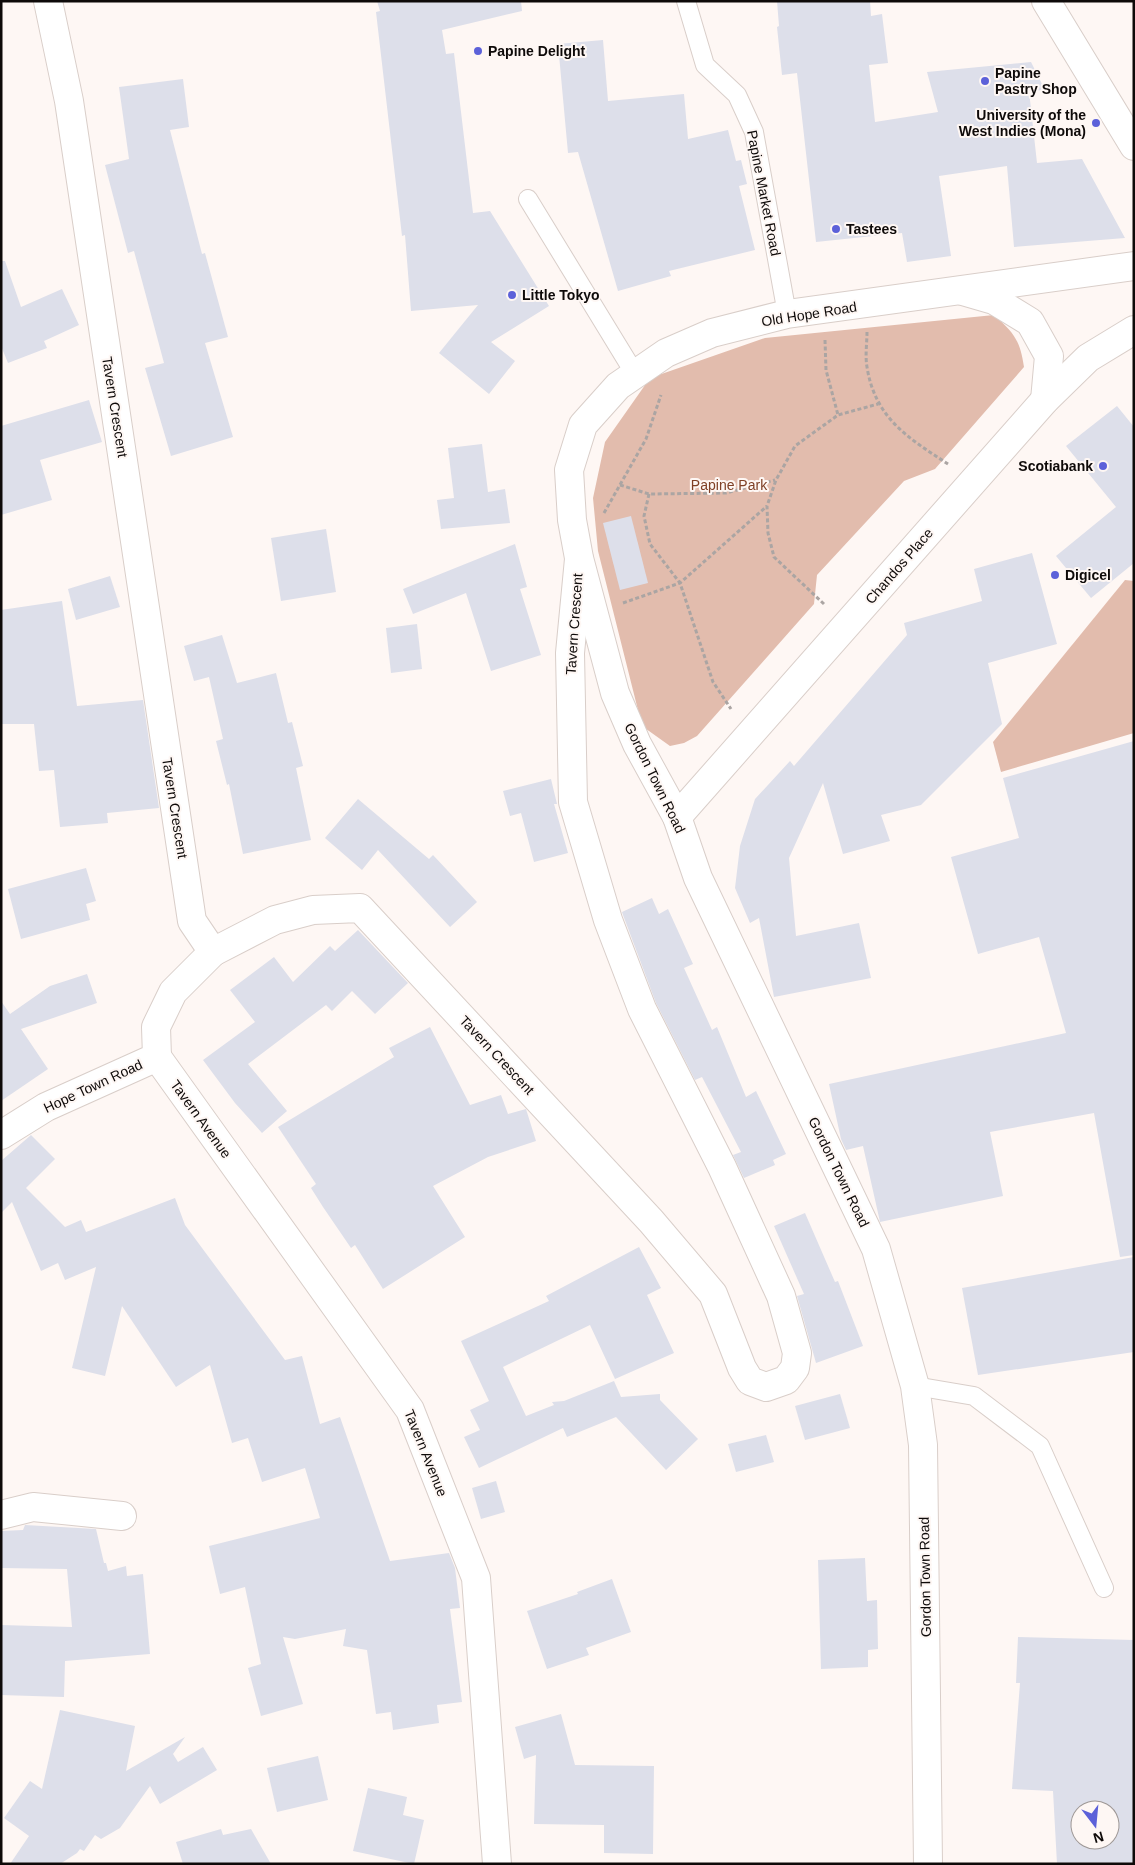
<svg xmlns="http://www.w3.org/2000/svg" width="1135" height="1865" viewBox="0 0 1135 1865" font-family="Helvetica,sans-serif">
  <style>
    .green { fill: #e2bcad }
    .building { fill: #dddfea; fill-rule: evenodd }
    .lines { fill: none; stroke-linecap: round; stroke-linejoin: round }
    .service-casing { stroke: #d9cec9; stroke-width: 20 }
    .minor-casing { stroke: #d9cec9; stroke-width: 30 }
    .tertiary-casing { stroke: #d9cec9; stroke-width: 30 }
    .secondary-casing { stroke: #d9cec9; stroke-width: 30 }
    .primary-casing { stroke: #d9cec9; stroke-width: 30 }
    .path { stroke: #aba5a3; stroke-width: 3; stroke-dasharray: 4 2.5; stroke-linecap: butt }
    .service { stroke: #fff; stroke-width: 18 }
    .minor { stroke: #fff; stroke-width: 28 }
    .tertiary { stroke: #fff; stroke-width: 28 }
    .secondary { stroke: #fff; stroke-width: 28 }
    .primary { stroke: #fff; stroke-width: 28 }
    .poi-dot { fill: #5c61d9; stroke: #fef7f4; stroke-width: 2 }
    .labels { text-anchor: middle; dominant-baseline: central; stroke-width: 4; stroke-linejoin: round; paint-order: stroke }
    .poi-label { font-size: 14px; font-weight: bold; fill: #0e0a09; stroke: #fef7f4; text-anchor: start }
    .street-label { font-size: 14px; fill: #0e0a09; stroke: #fef7f4 }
    .park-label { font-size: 14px; fill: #7f4026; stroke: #fef7f4 }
  </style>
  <rect width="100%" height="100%" fill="#fef7f4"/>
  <g class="green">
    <path d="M994,315c20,18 26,25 30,52l-89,102 -31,12 -87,94 -3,29 -117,132 -13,7 -14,3 -28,-20 -44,-175 -5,-53 12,-56 45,-64 115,-40z"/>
    <polygon points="1125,580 1134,581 1134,733 1001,772 993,742"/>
  </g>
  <g class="building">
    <polygon points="377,1 521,1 522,11 442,30 446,54 454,53 473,213 490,211 549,306 491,342 515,361 489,394 439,353 478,305 411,311 405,235 402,236 376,12 380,11"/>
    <polygon points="777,1 870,1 871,16 882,14 888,63 869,65 875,122 938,112 927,72 1031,62 1045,90 1029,91 1037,163 1082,159 1125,238 1014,247 1007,166 939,176 951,256 907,262 902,233 816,242 797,73 782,75 777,27 779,26"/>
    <polygon points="603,40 608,101 684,94 688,139 728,130 736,161 741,160 747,184 739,186 755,250 669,271 671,276 618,291 578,152 568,153 558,44"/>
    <polygon points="183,79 189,127 170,130 202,254 205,253 228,337 205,343 233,437 171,456 145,368 164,363 134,251 128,253 105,165 129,159 119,87"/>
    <polygon points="1,261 5,261 21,307 62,289 79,325 44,341 47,348 8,363 1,346"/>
    <polygon points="89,400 102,442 40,460 52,500 1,515 1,426"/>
    <polygon points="1117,406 1134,427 1134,563 1091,598 1056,556 1116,507 1066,446"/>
    <polygon points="482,444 488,492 505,489 510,523 441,529 437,500 454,498 448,448"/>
    <polygon points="631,516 648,583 620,590 603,523"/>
    <polygon points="326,529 336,592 281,601 271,538"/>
    <polygon points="515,544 527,587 520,589 541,655 491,671 466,593 413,614 403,589"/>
    <polygon points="1032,553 1057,644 988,663 1002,724 921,805 881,815 890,841 843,854 823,783 789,858 796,936 859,923 871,978 774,997 759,918 750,923 735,888 740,846 755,799 790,761 794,766 907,635 904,623 982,601 974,569"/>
    <polygon points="110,576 120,607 76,620 68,589"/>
    <polygon points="62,601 77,706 143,700 159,808 107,813 108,823 60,827 54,770 39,771 34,724 1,724 1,610"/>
    <polygon points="417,624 422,669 391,673 386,628"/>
    <polygon points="222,635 237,683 276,673 288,723 292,722 303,766 296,768 311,840 243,854 229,784 227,785 216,741 223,739 209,677 194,681 184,646"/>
    <polygon points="1134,741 1134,1255 1120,1257 1094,1113 990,1132 1003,1196 880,1222 863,1146 846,1150 841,1139 829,1084 1066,1033 1039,937 978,954 951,857 1019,838 1003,778"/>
    <polygon points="551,779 557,804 554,804 568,853 534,862 521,813 510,816 503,791"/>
    <polygon points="358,799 429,859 433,855 477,902 450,927 378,850 362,870 325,838"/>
    <polygon points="86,868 96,901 86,904 90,920 21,939 8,889"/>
    <polygon points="652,898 659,914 668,909 693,964 684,968 712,1030 717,1027 746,1097 756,1091 786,1154 773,1160 775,1165 744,1178 733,1155 741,1152 702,1077 695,1080 656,1003 623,915 622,912"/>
    <polygon points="358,930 408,983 375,1014 352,991 332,1011 326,1005 248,1064 287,1111 262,1133 235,1103 203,1060 255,1022 230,990 274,957 293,982 330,946 335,951"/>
    <polygon points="87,974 97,1003 21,1029 48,1069 1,1101 1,1001 10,1014 50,986"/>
    <polygon points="430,1027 470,1105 501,1095 508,1114 526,1109 536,1141 488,1157 433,1186 465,1237 383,1289 355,1245 351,1248 323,1207 311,1188 316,1184 278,1127 394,1057 389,1048"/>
    <polygon points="31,1135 55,1159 26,1188 65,1227 81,1220 86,1232 175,1198 185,1225 285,1360 302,1356 320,1424 340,1417 390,1561 449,1553 455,1568 460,1608 450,1609 462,1702 437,1705 439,1723 393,1730 391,1712 376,1714 367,1650 343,1646 346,1629 295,1639 283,1637 303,1704 261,1716 248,1668 261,1664 245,1587 220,1594 209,1546 320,1518 305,1468 262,1482 248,1438 232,1443 210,1365 176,1387 122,1306 105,1376 72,1368 96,1267 65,1280 58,1263 41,1271 12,1202 1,1213 1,1161"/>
    <polygon points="805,1213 835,1282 838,1281 863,1346 816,1363 797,1296 804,1294 774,1226"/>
    <polygon points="639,1247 661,1288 647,1295 674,1353 615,1379 590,1325 503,1367 526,1416 554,1405 552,1402 564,1401 614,1381 621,1397 660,1394 660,1400 698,1439 666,1470 616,1417 567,1437 563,1428 479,1468 464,1437 480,1430 470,1410 489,1401 461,1341 549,1301 546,1296"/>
    <polygon points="1134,1257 1134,1352 978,1375 962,1288"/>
    <polygon points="840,1394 850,1428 805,1440 795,1406"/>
    <polygon points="766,1435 774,1462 736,1472 728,1444"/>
    <polygon points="496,1481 505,1512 481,1519 472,1488"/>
    <polygon points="25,1525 96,1529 104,1563 106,1563 108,1571 126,1566 127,1576 143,1574 150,1654 65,1661 64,1697 1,1695 1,1625 72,1627 67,1569 1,1568 1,1531 23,1530"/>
    <polygon points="865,1558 867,1601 877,1600 878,1649 868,1650 868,1667 821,1669 818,1560"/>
    <polygon points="612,1579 631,1632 586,1648 589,1655 547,1669 527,1611 578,1594 577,1592"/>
    <path d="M1018,1637l116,3v224h-77l-4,-73 -41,-2 8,-106h-4zM1080,1810h30v30h-30z"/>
    <polygon points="60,1710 135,1726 126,1771 185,1737 173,1754 178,1762 203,1747 217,1770 160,1804 150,1786 120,1828 101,1839 95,1835 84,1851 80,1849 77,1853 60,1864 10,1864 29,1836 4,1818 30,1781 42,1789"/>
    <polygon points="561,1714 575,1765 654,1766 653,1854 604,1853 604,1825 534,1824 536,1755 524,1759 515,1727"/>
    <polygon points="318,1756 328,1800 277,1812 267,1768"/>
    <polygon points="368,1788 407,1797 403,1815 424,1820 414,1864 353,1851"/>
    <polygon points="221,1829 223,1835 251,1829 271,1864 183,1864 176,1842"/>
  </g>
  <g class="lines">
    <g class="service-casing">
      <g id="service">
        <polyline points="686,1 705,65 737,95 754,132 787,314"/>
        <polyline points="528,199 635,374"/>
        <polyline points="915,1386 974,1396 1040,1446 1104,1588"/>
      </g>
    </g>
    <g class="minor-casing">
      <g id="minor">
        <polyline points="48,1 69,101 192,921 213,952 275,920 313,910 360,908 651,1221 713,1294 742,1368 750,1381 766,1387 786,1380 795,1368 797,1353 781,1296 722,1167 642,1009 608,920 573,802 570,653 579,559"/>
        <polyline points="157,1057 410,1410 476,1578 497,1864"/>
        <polyline points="1,1135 46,1107 157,1057 156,1027 173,992 213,952"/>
        <polyline points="1,1515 33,1507 122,1516"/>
      </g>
    </g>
    <g class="tertiary-casing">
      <polyline id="tertiary" points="1046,1 1134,146"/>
    </g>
    <g class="secondary-casing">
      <polyline id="secondary" points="677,817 698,878 876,1249 915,1386 923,1445 928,1864"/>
    </g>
    <g class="primary-casing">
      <g id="primary">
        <polyline points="1134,266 787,314 712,333 666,353 618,386 583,425 569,470 572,520 579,558 615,693 637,744 677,817 1045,400 1088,358 1134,330"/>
        <polyline points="963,291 994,300 1030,322 1049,356 1045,400"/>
      </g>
    </g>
    <g class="path">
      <path d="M867,332c0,11 -2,24 0,35 8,51 41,71 81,97"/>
      <polyline points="825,340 826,370 838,415"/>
      <polyline points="620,485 649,494 726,493 775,480"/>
      <polyline points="649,494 644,516 650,544 680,583 713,682 731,709"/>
      <polyline points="604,513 646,439 661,395"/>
      <polyline points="623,603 680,583 767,506"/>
      <polyline points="824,604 774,557 768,533 767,506 776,480 795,446 838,415 878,404"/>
    </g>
    <use href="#service" class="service"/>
    <use href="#minor" class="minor"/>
    <use href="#tertiary" class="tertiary"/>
    <use href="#secondary" class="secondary"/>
    <use href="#primary" class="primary"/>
  </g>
  <g class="poi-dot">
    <circle cx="478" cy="51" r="5"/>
    <circle cx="985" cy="81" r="5"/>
    <circle cx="1096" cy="123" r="5"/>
    <circle cx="836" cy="229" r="5"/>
    <circle cx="512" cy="295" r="5"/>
    <circle cx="1103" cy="466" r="5"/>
    <circle cx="1055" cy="575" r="5"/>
  </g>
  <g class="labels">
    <g class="poi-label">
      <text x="488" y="51">Papine Delight</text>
      <text x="995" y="73">Papine<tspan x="995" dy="16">Pastry Shop</tspan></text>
      <text x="1086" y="115" text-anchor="end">University of the<tspan x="1086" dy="16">West Indies (Mona)</tspan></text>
      <text x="846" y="229">Tastees</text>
      <text x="522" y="295">Little Tokyo</text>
      <text x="1093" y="466" text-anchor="end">Scotiabank</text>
      <text x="1065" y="575">Digicel</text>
    </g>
    <g class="street-label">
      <text transform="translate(764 193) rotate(79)">Papine Market Road</text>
      <text transform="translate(809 314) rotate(-9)">Old Hope Road</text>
      <text transform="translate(115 407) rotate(81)">Tavern Crescent</text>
      <text transform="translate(899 566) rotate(-49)">Chandos Place</text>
      <text transform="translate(574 624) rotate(-86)">Tavern Crescent</text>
      <text transform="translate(655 778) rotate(64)">Gordon Town Road</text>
      <text transform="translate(175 808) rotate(81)">Tavern Crescent</text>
      <text transform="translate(497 1055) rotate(47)">Tavern Crescent</text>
      <text transform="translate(93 1086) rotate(-25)">Hope Town Road</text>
      <text transform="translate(201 1119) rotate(54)">Tavern Avenue</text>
      <text transform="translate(839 1172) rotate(64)">Gordon Town Road</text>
      <text transform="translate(426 1453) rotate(68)">Tavern Avenue</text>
      <text transform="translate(925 1577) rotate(-91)">Gordon Town Road</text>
    </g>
    <g class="park-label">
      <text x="729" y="485">Papine Park</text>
    </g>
  </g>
  <rect width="1135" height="1865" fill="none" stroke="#0e0a09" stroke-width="5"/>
  <g transform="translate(1095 1825) rotate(164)"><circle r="24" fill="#fef7f4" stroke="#9e9896"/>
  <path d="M0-4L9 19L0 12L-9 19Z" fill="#5c61d9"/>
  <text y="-8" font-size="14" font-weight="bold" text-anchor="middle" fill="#0e0a09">N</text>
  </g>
</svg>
